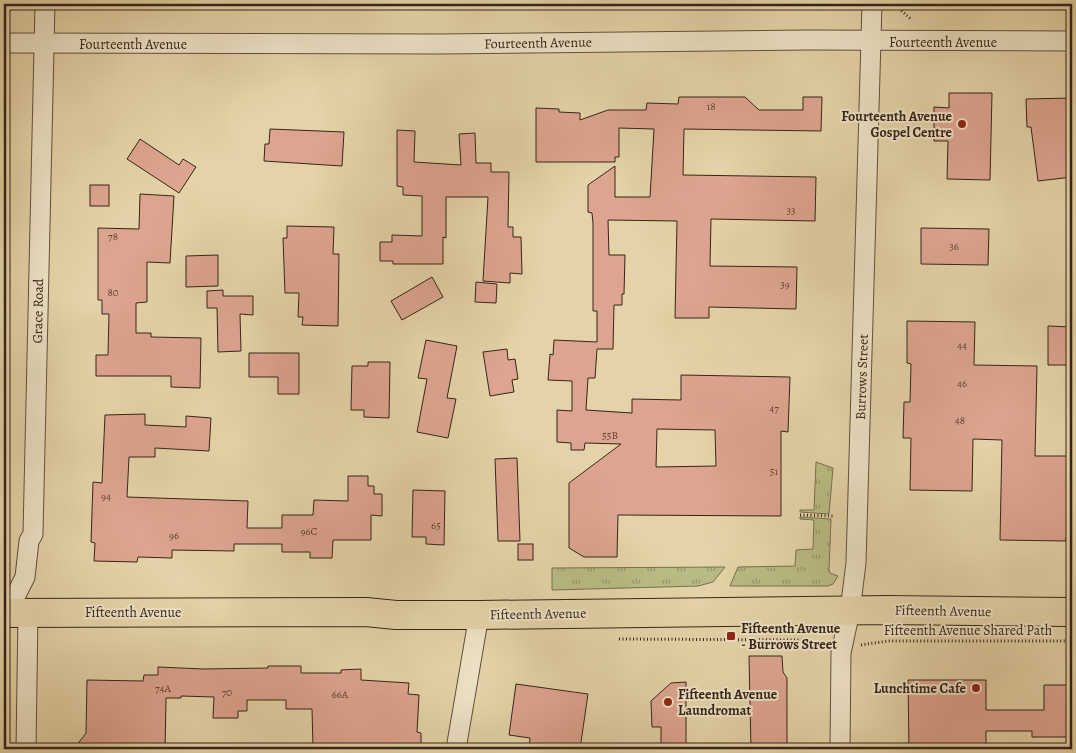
<svg xmlns="http://www.w3.org/2000/svg" width="1076" height="753" viewBox="0 0 1076 753" font-family="Alegreya,serif">
  <style>
    .grass { fill: url(#grass-tufts); stroke: #78704e }
    .building { fill: #dda48f; stroke: #362518; fill-rule: evenodd }
    .lines { fill: none; stroke-linecap: round; stroke-linejoin: round }
    .street-casing { stroke: #62503c; stroke-width: 21 }
    .primary-casing { stroke: #362518; stroke-width: 30 }
    .path { stroke: #362518; stroke-width: 3; stroke-dasharray: 1 2.5; stroke-linecap: butt }
    .street { stroke: #ede2c6; stroke-width: 19 }
    .primary { stroke: #e4d3a8; stroke-width: 28 }
    .poi-dot { fill: #8f2418; stroke: #ede2c6; stroke-width: 2 }
    .labels { text-anchor: middle; dominant-baseline: central; stroke-width: 4; stroke-linejoin: round; paint-order: stroke }
    .number-label { font-size: 11px; fill: #604536 }
    .street-label { font-size: 14px; fill: #362518; stroke: #ede2c6 }
    .poi-label { font-size: 14px; font-weight: bold; fill: #362518; stroke: #ede2c6; text-anchor: end }
  </style>
  <defs>
    <pattern id="grass-tufts" width="24" height="20" patternUnits="userSpaceOnUse" patternTransform="scale(1.25)"><rect width="24" height="20" fill="#b9bb84"/><path d="M3 7l-1-3M5 7V3M7 7l1-3M15 17l-1-3M17 17v-4M19 17l1-3" fill="none" stroke="#97986b"/></pattern>
  </defs>
  <rect width="100%" height="100%" fill="#e4d3a8"/>
  <filter id="stains"><feTurbulence type="fractalNoise" baseFrequency=".004" numOctaves="4"/><feColorMatrix values="0 0 0 0 .2 0 0 0 0 .09 0 0 0 0 .02 0 0 0 .5 -.17"/></filter>
  <radialGradient id="worn" r=".72"><stop offset=".6" stop-color="#630" stop-opacity="0"/><stop offset="1" stop-color="#630" stop-opacity=".3"/></radialGradient>
  <g class="grass">
    <polygon points="816,462 833,468 829,514 800,512 800,510 814,510"/>
    <polygon points="800,517 831,519 829,570 830,573 838,576 833,584 828,586 730,586 738,567 795,566 796,550 813,549 814,520 800,519"/>
    <polygon points="725,567 713,582 698,586 552,590 552,568"/>
  </g>
  <g class="building">
    <polygon points="949,93 992,93 990,180 947,179 948,141 934,141 934,107 949,108"/>
    <path d="M679,97h66l14,13h44v-13h19l-1,34 -137,-2 -1,46 133,2 -1,44 -104,-2 -1,47 87,1 -1,42 -87,-2v11h-34l2,-97 -69,-1 1,35h16l-1,39h-2v11h-8l-1,44h-16l-2,29h-7l-2,32 46,3v-14l49,1v-25l109,2 -2,55 -7,-1v85l-163,-1 -1,42h-33l-15,-9v-65l52,-39 -36,-1 -1,7h-13v-7l-14,-1v-32l15,1v-30l-24,-1 2,-26 3,1 1,-15 43,2v-31h-4v-88l-1,-10 -4,-1v-27l27,-19v31h35l4,-68 -35,-1v29h-4v5h-79v-54l23,1v3l21,1v7l28,-10h38l1,-7 31,1zM657,429l58,1 1,36 -60,1z"/>
    <polygon points="1072,98 1072,177 1038,181 1031,127 1027,127 1026,99"/>
    <polygon points="270,129 344,132 342,166 264,161 265,144 269,144"/>
    <polygon points="397,130 415,131 414,162 461,165 459,134 475,133 476,163 491,163 491,172 509,172 508,227 513,227 513,237 521,237 522,274 510,273 510,283 483,281 488,197 446,197 446,238 443,237 443,264 393,264 393,261 380,261 380,242 392,242 392,235 422,236 422,196 403,195 403,187 397,186"/>
    <polygon points="140,139 179,165 183,159 196,167 179,193 127,159"/>
    <rect x="90" y="185" width="19" height="21"/>
    <polygon points="140,194 174,196 170,263 147,262 147,302 136,303 136,333 151,333 151,337 201,338 200,388 171,387 171,376 96,376 96,355 108,355 109,314 102,314 102,300 98,300 98,228 139,229"/>
    <polygon points="287,226 334,227 333,254 339,254 338,326 302,325 303,317 298,317 299,293 285,293 283,238 287,238"/>
    <polygon points="921,228 989,229 988,265 921,264"/>
    <polygon points="218,255 218,286 186,287 186,256"/>
    <polygon points="432,277 443,297 402,320 391,301"/>
    <polygon points="476,282 497,284 496,303 475,302"/>
    <polygon points="223,290 223,296 253,296 253,315 240,314 241,351 218,352 217,308 207,308 207,291"/>
    <polygon points="907,321 975,322 974,365 1037,366 1035,456 1068,456 1068,474 1072,474 1072,537 1066,537 1066,541 1000,540 1002,440 973,439 972,491 910,490 911,438 903,438 904,402 910,402 911,364 907,363"/>
    <polygon points="1048,326 1072,327 1072,365 1048,365"/>
    <polygon points="426,340 457,346 447,398 456,399 448,438 417,432 427,379 418,378"/>
    <polygon points="507,349 508,360 515,359 518,379 512,380 514,392 490,396 483,352"/>
    <polygon points="249,353 299,353 299,394 278,394 278,377 249,377"/>
    <polygon points="368,362 390,362 389,418 364,417 364,410 351,410 352,366 368,366"/>
    <polygon points="145,414 145,425 186,427 186,416 211,418 209,451 155,448 155,457 129,457 127,497 248,501 247,528 282,528 282,515 313,515 314,500 348,501 348,476 368,476 368,486 374,486 374,494 382,494 382,516 371,515 371,540 333,540 332,558 310,558 310,552 282,552 282,544 234,544 234,551 172,550 172,558 138,557 137,562 94,561 95,543 91,542 93,482 102,483 105,415"/>
    <polygon points="517,458 520,541 498,541 495,459"/>
    <polygon points="413,490 445,491 444,545 426,544 426,537 412,537"/>
    <rect x="518" y="544" width="15" height="16"/>
    <polygon points="749,656 782,656 783,672 787,678 787,749 751,749"/>
    <polygon points="268,666 301,666 301,673 341,673 341,670 361,669 361,680 409,683 408,694 419,695 417,732 421,733 421,749 313,749 312,709 286,709 286,700 247,700 247,711 238,711 238,718 213,718 214,697 181,696 181,698 166,698 165,749 146,749 146,746 109,745 109,749 74,749 86,733 87,680 143,681 144,675 158,675 158,667 204,669 268,668"/>
    <polygon points="908,680 986,680 986,710 1044,710 1044,685 1072,685 1072,737 1032,737 1032,731 986,731 986,749 909,749"/>
    <polygon points="686,682 686,749 661,749 661,727 652,727 651,701 671,683"/>
    <polygon points="516,684 588,694 580,749 529,749 530,738 509,735"/>
  </g>
  <g class="lines">
    <g class="street-casing">
      <g id="street">
        <polyline points="4,43 440,44 807,40 1072,41"/>
        <polyline points="7,613 25,577 29,541 33,534 45,4"/>
        <polyline points="26,749 28,613"/>
        <polyline points="456,749 479,615"/>
        <polyline points="840,749 841,653 850,611 856,563 872,4"/>
      </g>
    </g>
    <g class="primary-casing">
      <polyline id="primary" points="4,613 366,612 396,615 479,615 888,610 1072,612"/>
    </g>
    <g class="path">
      <polyline points="899,4 902,11 912,20"/>
      <polyline points="800,515 834,516"/>
      <polyline points="619,639 803,640 825,645"/>
      <polyline points="861,645 888,641 1072,641"/>
    </g>
    <use href="#street" class="street"/>
    <use href="#primary" class="primary"/>
  </g>
  <g class="poi-dot">
    <circle cx="962" cy="124" r="5"/>
    <rect x="726" y="631" width="10" height="10" rx="2.5"/>
    <circle cx="976" cy="688" r="5"/>
    <circle cx="668" cy="702" r="5"/>
  </g>
  <g class="labels">
    <g class="number-label">
      <text x="711" y="106">18</text>
      <text x="791" y="210">33</text>
      <text x="113" y="236">78</text>
      <text x="954" y="246">36</text>
      <text x="785" y="284">39</text>
      <text x="113" y="292">80</text>
      <text x="962" y="345">44</text>
      <text x="962" y="383">46</text>
      <text x="774" y="408">47</text>
      <text x="960" y="420">48</text>
      <text x="610" y="435">55B</text>
      <text x="774" y="471">51</text>
      <text x="106" y="496">94</text>
      <text x="436" y="525">65</text>
      <text x="309" y="531">96C</text>
      <text x="174" y="535">96</text>
      <text x="163" y="688">74A</text>
      <text x="227" y="692">70</text>
      <text x="340" y="694">66A</text>
    </g>
    <g class="street-label">
      <text x="943" y="42">Fourteenth Avenue</text>
      <text transform="translate(538 43) rotate(-1)">Fourteenth Avenue</text>
      <text x="133" y="44">Fourteenth Avenue</text>
      <text transform="translate(38 311) rotate(-89)">Grace Road</text>
      <text transform="translate(862 377) rotate(-88)">Burrows Street</text>
      <text transform="translate(943 611) rotate(1)">Fifteenth Avenue</text>
      <text x="133" y="612">Fifteenth Avenue</text>
      <text transform="translate(538 614) rotate(-1)">Fifteenth Avenue</text>
      <text x="968" y="630">Fifteenth Avenue Shared Path</text>
    </g>
    <g class="poi-label">
      <text x="952" y="116">Fourteenth Avenue<tspan x="952" dy="16">Gospel Centre</tspan></text>
      <text x="741" y="628" text-anchor="start">Fifteenth Avenue<tspan x="741" dy="16">- Burrows Street</tspan></text>
      <text x="966" y="688">Lunchtime Cafe</text>
      <text x="678" y="694" text-anchor="start">Fifteenth Avenue<tspan x="678" dy="16">Laundromat</tspan></text>
    </g>
  </g>
  <rect width="1076" height="753" fill="none" stroke="#e4d3a8" stroke-width="20"/>
  <rect x="5" y="5" width="1066" height="743" fill="none" stroke="#362518" stroke-width="2.5"/>
  <rect x="10" y="10" width="1056" height="733" fill="none" stroke="#362518"/>
  <rect width="100%" height="100%" filter="url(#stains)"/>
  <rect width="100%" height="100%" fill="url(#worn)"/>
</svg>
